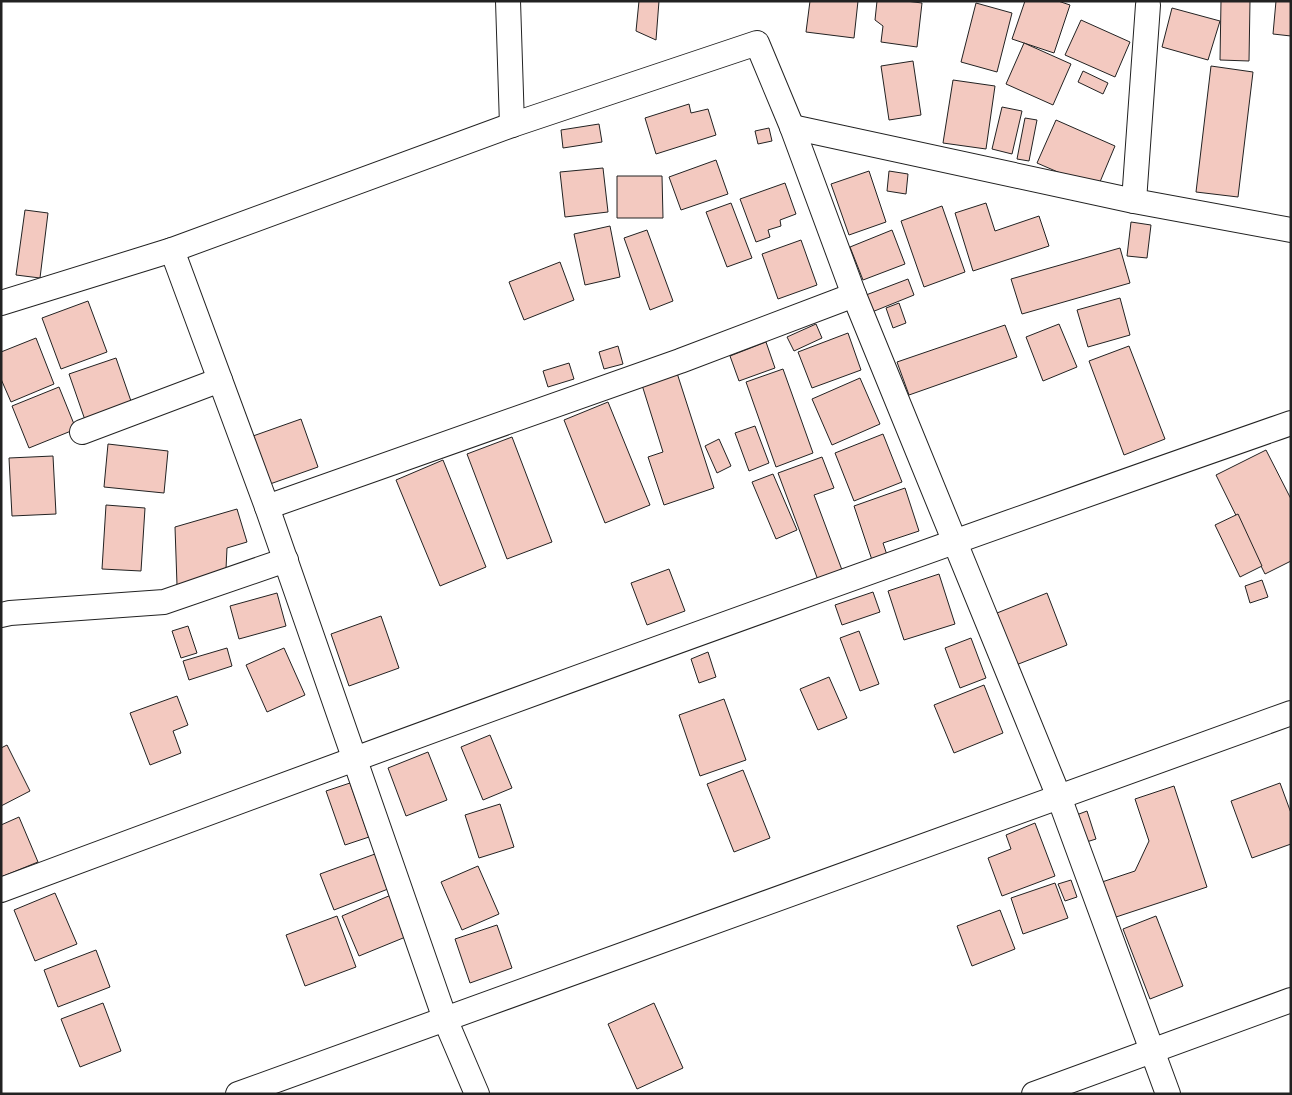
<svg xmlns="http://www.w3.org/2000/svg" width="1292" height="1095" viewBox="0 0 1292 1095" font-family="'Noto Sans',sans-serif">
  <style>
    .building { fill: #f3c9c0; stroke: #222 }
    .lines { fill: none; stroke-linecap: round; stroke-linejoin: round }
    .street-casing { stroke: #222; stroke-width: 26 }
    .street { stroke: #fff; stroke-width: 24 }
  </style>
  <rect width="100%" height="100%" fill="#fff"/>
  <g class="building">
    <polygon points="639,1 659,1 656,40 636,31"/>
    <polygon points="810,1 858,1 854,38 806,32"/>
    <polygon points="877,1 906,1 922,3 917,47 881,42 883,26 875,20"/>
    <polygon points="1025,1 1058,1 1070,5 1054,53 1012,39"/>
    <polygon points="1221,1 1250,1 1249,61 1220,60"/>
    <polygon points="1276,1 1291,1 1291,36 1273,34"/>
    <polygon points="976,3 1012,13 997,72 961,62"/>
    <polygon points="1172,8 1220,21 1208,60 1162,47"/>
    <polygon points="1081,20 1130,42 1115,77 1065,55"/>
    <polygon points="1024,43 1071,64 1053,105 1006,84"/>
    <polygon points="913,61 921,115 889,120 881,66"/>
    <polygon points="1211,66 1253,72 1238,197 1196,192"/>
    <polygon points="1083,71 1108,83 1103,94 1078,82"/>
    <polygon points="953,80 995,86 986,149 943,143"/>
    <polygon points="689,104 691,113 708,109 716,135 656,154 645,118"/>
    <polygon points="1002,107 1022,111 1012,154 992,149"/>
    <polygon points="1025,118 1037,120 1029,161 1017,159"/>
    <polygon points="1056,120 1115,146 1097,189 1037,163"/>
    <polygon points="599,124 602,142 563,148 561,130"/>
    <polygon points="769,128 772,141 758,144 755,131"/>
    <polygon points="716,160 728,194 681,210 669,177"/>
    <polygon points="603,168 608,212 565,217 560,172"/>
    <polygon points="869,171 886,222 849,235 831,184"/>
    <polygon points="889,171 908,174 906,194 887,191"/>
    <polygon points="617,176 662,176 663,218 617,218"/>
    <polygon points="785,183 796,214 780,220 781,226 768,230 770,237 756,242 740,199"/>
    <polygon points="731,203 752,258 727,267 706,212"/>
    <polygon points="986,203 995,231 1039,216 1049,246 973,271 955,213"/>
    <polygon points="942,206 965,272 924,287 901,221"/>
    <polygon points="25,210 48,213 40,278 16,275"/>
    <polygon points="1131,222 1151,225 1147,258 1127,256"/>
    <polygon points="610,226 620,277 585,285 574,234"/>
    <polygon points="647,230 673,301 650,310 624,238"/>
    <polygon points="892,230 905,264 863,280 850,247"/>
    <polygon points="801,240 817,285 778,299 762,254"/>
    <polygon points="1120,248 1130,283 1022,314 1011,279"/>
    <polygon points="560,262 574,300 524,320 509,282"/>
    <polygon points="908,279 914,295 872,312 866,295"/>
    <polygon points="1120,298 1130,335 1088,347 1077,310"/>
    <polygon points="88,301 107,352 61,369 42,318"/>
    <polygon points="899,303 906,323 893,328 886,308"/>
    <polygon points="816,324 822,338 794,351 787,337"/>
    <polygon points="1059,324 1077,367 1043,381 1026,337"/>
    <polygon points="1005,325 1017,357 909,395 897,362"/>
    <polygon points="848,333 861,370 812,388 798,352"/>
    <polygon points="36,338 54,384 11,402 1,379 1,352"/>
    <polygon points="766,342 775,368 739,381 730,356"/>
    <polygon points="618,346 623,364 604,369 599,352"/>
    <polygon points="1129,346 1165,439 1124,455 1089,361"/>
    <polygon points="116,358 132,404 85,420 69,374"/>
    <polygon points="569,363 574,379 548,387 543,371"/>
    <polygon points="783,369 813,453 776,467 746,382"/>
    <polygon points="677,373 714,488 664,505 648,457 663,452 642,385"/>
    <polygon points="860,378 880,424 832,445 812,399"/>
    <polygon points="59,387 76,429 29,448 12,406"/>
    <polygon points="608,402 650,505 605,523 564,420"/>
    <polygon points="301,419 318,467 270,484 253,436"/>
    <polygon points="755,426 769,463 749,471 735,433"/>
    <polygon points="883,434 902,482 854,501 835,453"/>
    <polygon points="512,437 552,542 507,559 467,454"/>
    <polygon points="719,439 731,466 717,473 705,446"/>
    <polygon points="108,444 168,451 164,493 104,487"/>
    <polygon points="1266,450 1291,499 1291,561 1265,574 1216,475"/>
    <polygon points="53,456 56,514 12,516 9,458"/>
    <polygon points="822,457 834,488 814,495 842,570 818,580 778,473"/>
    <polygon points="443,460 486,567 440,586 396,480"/>
    <polygon points="773,474 797,530 776,539 752,482"/>
    <polygon points="905,488 919,531 883,543 887,555 872,560 854,506"/>
    <polygon points="106,505 145,508 141,571 102,569"/>
    <polygon points="237,509 247,542 227,548 226,569 177,585 175,527"/>
    <polygon points="1238,514 1262,566 1240,577 1215,525"/>
    <polygon points="669,569 685,611 647,625 631,583"/>
    <polygon points="939,574 955,624 904,640 888,591"/>
    <polygon points="1262,580 1268,597 1250,603 1245,586"/>
    <polygon points="873,592 880,612 842,625 835,605"/>
    <polygon points="277,593 286,626 239,639 230,606"/>
    <polygon points="1047,593 1067,645 1016,665 997,613"/>
    <polygon points="381,616 399,668 349,686 331,634"/>
    <polygon points="188,626 197,653 181,658 172,631"/>
    <polygon points="859,631 879,684 860,691 840,638"/>
    <polygon points="971,638 986,678 960,688 945,648"/>
    <polygon points="227,648 232,666 189,680 183,661"/>
    <polygon points="284,648 305,695 267,712 246,665"/>
    <polygon points="708,652 716,677 699,683 691,659"/>
    <polygon points="829,677 847,718 818,730 800,689"/>
    <polygon points="984,685 1003,733 954,753 934,705"/>
    <polygon points="177,696 188,725 173,731 181,753 150,765 130,713"/>
    <polygon points="724,699 746,760 700,776 679,715"/>
    <polygon points="490,735 512,788 483,800 461,747"/>
    <polygon points="7,745 30,791 1,806 1,748"/>
    <polygon points="428,752 447,800 406,816 388,768"/>
    <polygon points="743,770 770,838 734,852 707,784"/>
    <polygon points="350,783 369,837 345,845 326,791"/>
    <polygon points="1280,783 1291,813 1291,844 1252,858 1231,801"/>
    <polygon points="1174,786 1207,887 1110,919 1099,883 1135,871 1149,841 1135,799"/>
    <polygon points="500,804 514,847 479,858 465,815"/>
    <polygon points="1087,811 1096,839 1080,844 1071,817"/>
    <polygon points="19,817 38,862 1,877 1,825"/>
    <polygon points="1035,823 1055,876 1002,896 988,858 1011,849 1006,835"/>
    <polygon points="375,854 388,889 334,910 320,874"/>
    <polygon points="478,866 499,914 462,930 441,882"/>
    <polygon points="1071,880 1077,897 1065,901 1058,884"/>
    <polygon points="1055,883 1068,918 1023,934 1011,898"/>
    <polygon points="55,893 77,944 35,961 14,910"/>
    <polygon points="391,895 408,936 359,956 342,916"/>
    <polygon points="1000,910 1015,949 972,966 957,926"/>
    <polygon points="337,916 356,967 305,986 286,935"/>
    <polygon points="1156,916 1183,986 1150,999 1123,929"/>
    <polygon points="497,925 512,968 470,983 455,939"/>
    <polygon points="96,950 110,987 58,1007 44,970"/>
    <polygon points="103,1003 121,1051 80,1067 61,1019"/>
    <polygon points="654,1003 683,1068 637,1089 608,1024"/>
  </g>
  <g class="lines">
    <g class="street-casing">
      <g id="street">
        <polyline points="508,1 512,125"/>
        <polyline points="792,127 1134,201 1291,230"/>
        <polyline points="1134,201 1148,5"/>
        <polyline points="1,303 172,250"/>
        <polyline points="82,432 220,380"/>
        <polyline points="267,507 680,361 854,295"/>
        <polyline points="1,615 10,613 164,602 286,560"/>
        <path d="M1,890c429,-160 858,-316 1290,-467"/>
        <polyline points="238,1094 1291,713"/>
        <polyline points="477,1094 445,1019 267,507 172,250 512,125 757,43 792,127 854,295 1059,797 1168,1094"/>
        <polyline points="1034,1094 1291,1000"/>
      </g>
    </g>
    <use href="#street" class="street"/>
  </g>
  <rect width="1292" height="1095" fill="none" stroke="#222222" stroke-width="5"/>
</svg>
